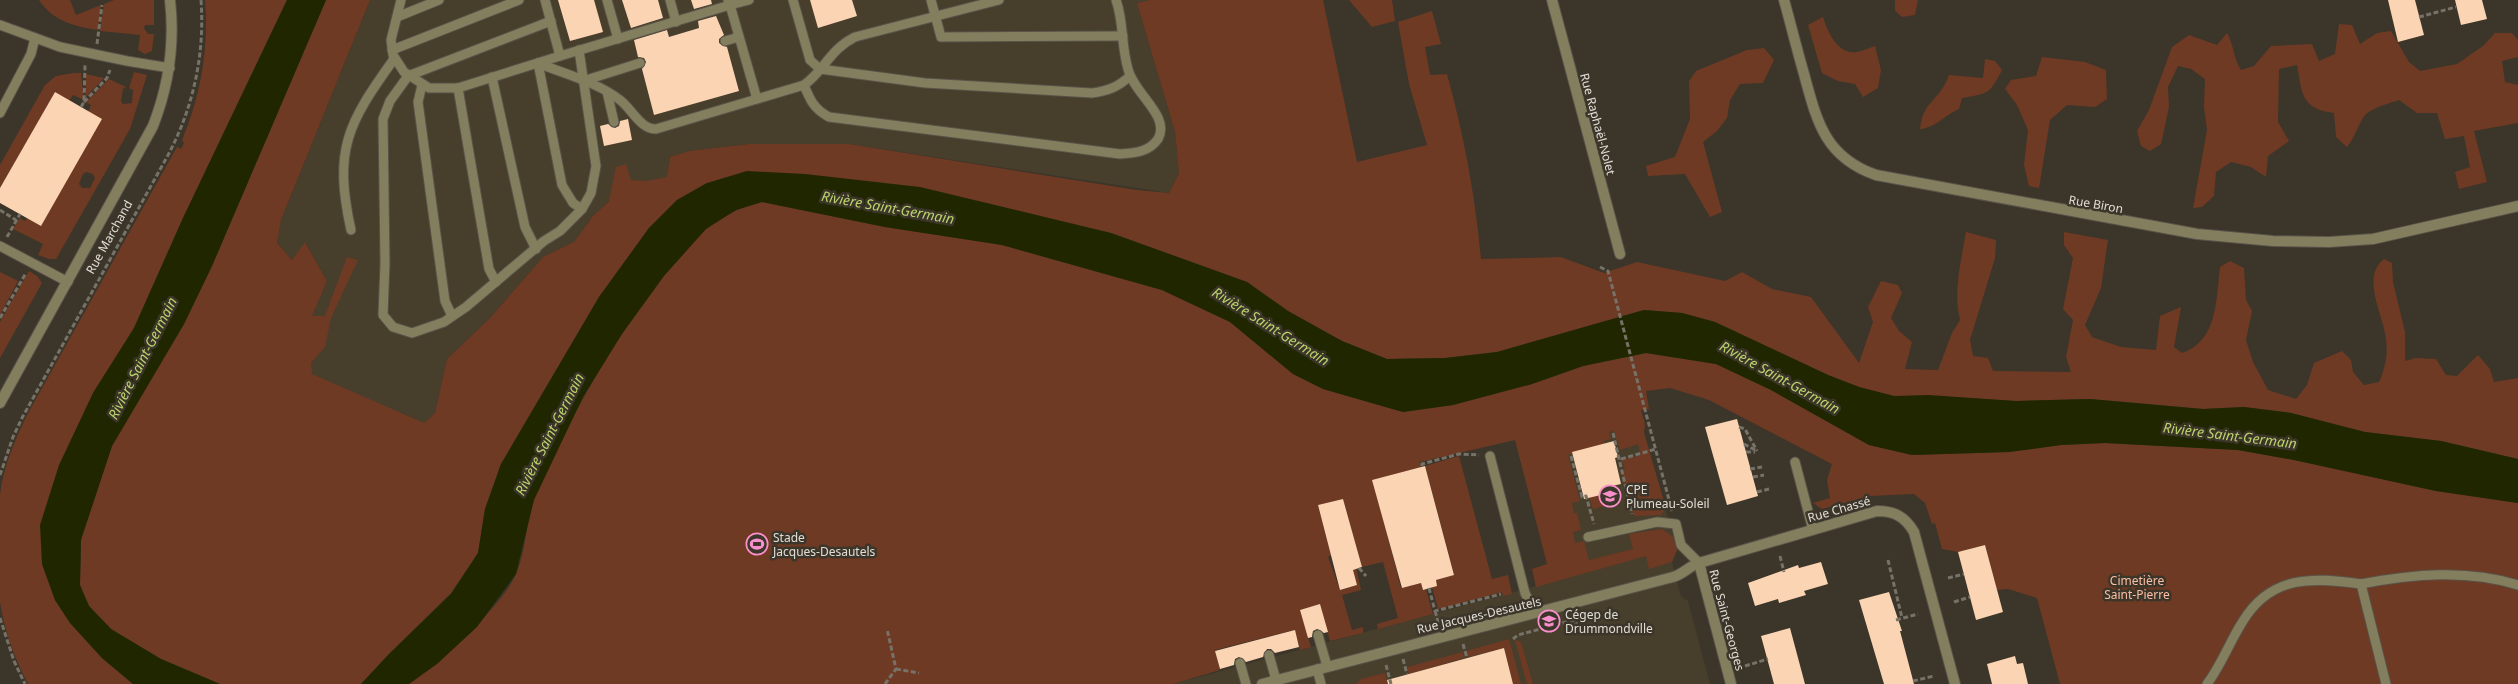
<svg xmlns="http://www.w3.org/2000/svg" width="2518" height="684" viewBox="0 0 2518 684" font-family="'Noto Sans',sans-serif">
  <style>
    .built { fill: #473e2c }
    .green { fill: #6f3a23; fill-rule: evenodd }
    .water { fill: #202700 }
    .building { fill: #fbd4b3 }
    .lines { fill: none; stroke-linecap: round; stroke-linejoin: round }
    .service-casing { stroke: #595349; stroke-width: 11 }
    .minor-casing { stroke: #595349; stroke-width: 12 }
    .tertiary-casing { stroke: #595349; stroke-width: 12 }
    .path { stroke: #777268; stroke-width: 3; stroke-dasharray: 5 2.5; stroke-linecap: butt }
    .service { stroke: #837f5e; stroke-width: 9 }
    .minor { stroke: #837f5e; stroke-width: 10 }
    .tertiary { stroke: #837f5e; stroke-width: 10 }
    .labels { text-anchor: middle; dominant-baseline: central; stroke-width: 5; stroke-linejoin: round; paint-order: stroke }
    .street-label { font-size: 12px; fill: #e1ddd6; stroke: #3b352a }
    .poi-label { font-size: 12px; fill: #e1ddd6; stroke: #3b352a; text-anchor: start }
    .park-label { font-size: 12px; fill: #fcbea4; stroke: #3b352a }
    .water-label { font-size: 14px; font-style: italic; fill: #bbd36a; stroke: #3b352a }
  </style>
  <rect width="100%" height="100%" fill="#3b352a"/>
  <g class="built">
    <polygon points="370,0 1150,0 1137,3 1175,132 1179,173 1169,193 849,144 749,144 689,151 670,157 668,177 647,182 630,180 593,216 574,242 543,257 490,318 447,359 435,413 410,437 290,366 327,281 306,243 292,260 277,243 281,220"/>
    <polygon points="1638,410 1677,550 1672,562 1681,596 1688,601 1710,684 1173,684 1577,575 1540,435"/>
  </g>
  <g class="green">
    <path d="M39,0h31l6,15 25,-10 -3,25c-24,-4 -44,-8 -59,-30z"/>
    <polygon points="114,0 154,0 154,25 145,25 144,28 148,34 154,34 152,51 145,54 138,50 140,35 100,31 104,4"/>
    <path d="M205,0h82l-104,218 -49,110 -41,65 -51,171 13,36 15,23 32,35 31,26h-105c-13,-25 -24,-54 -28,-82 0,-35 0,-73 0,-107 3,-28 15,-55 27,-80l150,-268 4,2 3,-6 -2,-3c19,-45 27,-92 23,-140z"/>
    <path d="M326,0h44l-89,220 -4,23 15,17 13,-18 22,39 -15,35h13l22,-59 11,3 -27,58 -6,29 -14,16 1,11 112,49 11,-10 12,-54 43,-41 53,-61 31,-15 19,-26 16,-15 7,-34 10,-3 5,16 16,1 20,-4 3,-20 19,-6 60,-7h100l288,46 32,3 10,-20 -4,-41 -38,-129 13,-3h173l34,162 70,-17 -18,-61 -11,-62 34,-11 9,33 -16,3 5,28 17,-1c17,62 28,120 34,185l80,-2 43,16 33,-11 88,19 17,-9 30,17 39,8 48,66 14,-41 -5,-15 13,-26 17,4 4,8 -11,25 8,13 13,11 -7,27 33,1 14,-37 8,-13c-7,-30 1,-58 6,-88l30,8 -1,18 -25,82 3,16 15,2 5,13 78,1 -5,-15 7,-37 -10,-11 10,-51 -9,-13v-13l44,8 -7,48 -16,37 7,12 29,10 35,3 4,-34 21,-9 -7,40 8,6c36,-12 34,-54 38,-86l10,-6 14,7 2,32 6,11 -6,29 7,22 15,28 28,9 11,-14 7,-22 28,-12 9,9 2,12 11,13 15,-3c6,-14 9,-27 7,-42 -2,-25 -26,-62 -2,-81l8,4 1,19 12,50v29l11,-3 20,1 10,16 11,1 21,-21 12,14 4,13 24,-4v81l-77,-18 -76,-9 -74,-19 -47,-6 -41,2 -113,-10 -74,2 -87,-5h-35l-35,-9 -31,-12 -113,-53 -33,-9 -38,-3 -147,42 -52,6 -58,1 -45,-18 -54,-30 -41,-29 -136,-49 -62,-14 -342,-36 -30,17 -28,28 -50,69 -98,167 -16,45 -7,44 -27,40 -62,61 -28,30h-141l-59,-25 -50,-30 -22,-23 -9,-21 1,-46 31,-93 72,-122 28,-58z"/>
    <polygon points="1349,0 1392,0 1395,21 1372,27"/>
    <polygon points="1895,0 1918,0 1915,15 1902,17 1895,11"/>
    <path d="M1823,17c4,14 15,38 33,35 6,-1 13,-4 19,-6l6,24 -3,18 -15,9 -8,-13 -17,-3 -16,-8 -14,-48z"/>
    <path d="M2339,24l13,1 8,19 17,-11 14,-2 18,31 11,9 37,-7 26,-18 12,-13h17l6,7v17l-16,4 3,21 13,3v38l-44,8 13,51 -28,7 -4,-17 15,-5 -6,-31 -19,3 -8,-26h-20l-18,-13c-11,4 -30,8 -36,18 -6,10 -8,19 -16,29l-11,-10 -2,-24c-33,-4 -32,-20 -37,-48l-18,4 -1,53 11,19 -21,15 -2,21 -15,-10 -20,-5 -15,10 -2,24 -12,11 -9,1 14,-78 -3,-23 1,-28 -14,-10 -13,-3 -10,21 1,20 -8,37 -11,7 -9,-5 -4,-15 12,-21 23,-63 17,-12 28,10 10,-12c7,12 6,24 14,37l13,-4 17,-20 41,-2 7,17 16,-7z"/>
    <polygon points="1764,48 1774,60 1763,83 1740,84 1730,100 1727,118 1717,131 1703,142 1722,212 1710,217 1685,174 1648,176 1646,166 1675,157 1690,119 1689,81 1696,71 1747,50"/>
    <polygon points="2042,57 2085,62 2106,70 2107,99 2095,107 2067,105 2050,120 2039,188 2029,186 2024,165 2028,130 2017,105 2005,89 2011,80 2036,76"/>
    <path d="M1985,59l10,2 7,9c-13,25 -13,23 -40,28l-3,11c-14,6 -24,19 -39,20 3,-29 20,-28 29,-54l34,3z"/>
    <path d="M134,72l13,3 -17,54 -74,130h-7l-11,-4 5,-11 -30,-15 7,-11 5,3 3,-3 13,8 50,-121 -5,-3 23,-23 17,8 -3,2 -2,12 2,3 9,-1 1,-13 -4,-2zM86,172l7,2 2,4 -5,10h-8l-3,-4 4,-10z"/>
    <polygon points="73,73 81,73 84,100 73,95 69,101 55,92 0,188 0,165 45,85 56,76"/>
    <polygon points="86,74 104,78 86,97"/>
    <path d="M762,202l123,25 117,18 160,45 68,32 63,52 30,15 80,23 50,-7 79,-21 51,-18 63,-13 70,11 55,26 98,55 43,10 97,-3 52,-7 44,-2 133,7 56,10 142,31 82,12v181h-458l-23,-86 -29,-9 -11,1 -12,-45 -27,7 -16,-3 -7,-26 -3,1 -7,-21 -11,-9 -44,2 -48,13 -9,-6 17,-5 -3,-18 5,-16 -123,-64 -39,-12 -24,3 3,18 -8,1 4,14 -1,9 22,75 -5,7 -27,1 -13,-45 4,-1 -3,-10 19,-5 -3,-11 -18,6 -6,-19 -5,1 2,7 -7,2 1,3 -37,11 12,46 -8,2 2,10h3l4,17 -8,2 2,11 9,-2 5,19 44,-11 -4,-15 33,-5 11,8 4,13 -5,12 -23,7 -3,-13 -110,31 -4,-18 15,-5 -32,-124 -95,22 1,5 -48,13 28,108 20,-5 2,7 3,-1 7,25 -55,15 -1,-5 21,-6 -15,-56 -21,5 -19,-68 -25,6 13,50 -3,2 12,33 17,-5 -4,-15 3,-2 5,22 -19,5 10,35 11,-3v6l-33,8 -10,-36 -20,5 11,37 -11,3 -6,-20 -79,20 5,20 -47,14h-764c29,-21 93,-77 107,-110 10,-23 10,-50 17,-74 8,-22 21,-44 31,-65 37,-72 82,-148 141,-205 16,-15 36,-22 57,-28z"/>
    <polygon points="29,271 37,276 42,283 0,358 0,322"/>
    <polygon points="0,272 18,281 0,315"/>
    <polygon points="1459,456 1492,579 1508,575 1512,594 1503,596 1502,592 1438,609 1432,587 1437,586 1436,580 1454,574 1425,466"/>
    <polygon points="1616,485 1621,502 1593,509 1589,497 1605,493 1603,488"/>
    <polygon points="1509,639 1521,684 1513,684 1504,648 1468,657 1466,651"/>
    <polygon points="1515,640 1521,642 1533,684 1527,684"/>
    <polygon points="1463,652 1464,658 1409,674 1407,667"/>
    <polygon points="1385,673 1388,684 1356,684 1361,679"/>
  </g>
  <g class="water">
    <polygon points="287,0 326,0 212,266 184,324 112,446 81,540 80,585 89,606 111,629 161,659 220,684 133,684 102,658 70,623 55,600 42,564 40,525 59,465 93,393 134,328 183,218"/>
    <polygon points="747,171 805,174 920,187 1111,233 1247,282 1288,311 1342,341 1387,359 1445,358 1497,352 1644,310 1682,313 1715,322 1828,375 1859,387 1894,396 1929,395 2016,401 2090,399 2203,409 2244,407 2291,413 2365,432 2441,441 2518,459 2518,503 2436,491 2294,460 2238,450 2105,443 2061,445 2009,452 1912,455 1869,445 1771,390 1716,364 1646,353 1583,366 1532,384 1453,405 1403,412 1323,389 1293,374 1230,322 1162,290 1002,245 885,227 762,202 736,210 706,229 664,276 622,334 583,397 534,500 516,574 477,627 437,664 409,684 361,684 389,654 451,594 478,553 485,509 501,464 599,297 649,228 677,200 707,183"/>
  </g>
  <g class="building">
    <polygon points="558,0 594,0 603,32 570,41"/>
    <polygon points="622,0 658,0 663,18 631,28"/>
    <polygon points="691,0 711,0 712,4 694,9"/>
    <polygon points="810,0 852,0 857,16 818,28"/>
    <polygon points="2388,0 2415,0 2424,35 2398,42"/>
    <polygon points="2455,0 2482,0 2487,19 2461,25"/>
    <polygon points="716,16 724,35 719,39 719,43 727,47 739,91 654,115 642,69 646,62 644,58 638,57 634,40 667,30 669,37 699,28 698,21"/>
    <polygon points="55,92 102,119 41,226 0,203 0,188"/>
    <polygon points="628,119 632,140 604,146 600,126 608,124 615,128 619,126 620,121"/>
    <polygon points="1737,419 1758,496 1727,505 1705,427"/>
    <polygon points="1614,441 1618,457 1615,458 1621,484 1603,488 1605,494 1584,499 1572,452"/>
    <polygon points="1425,466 1454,575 1436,580 1437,586 1423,590 1421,583 1402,588 1372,480"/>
    <polygon points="1343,499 1362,567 1353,570 1357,585 1340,590 1318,505"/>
    <polygon points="1985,545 2003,612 1976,620 1958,552"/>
    <polygon points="1821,562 1828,584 1804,591 1806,595 1779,603 1778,599 1755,606 1748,583 1798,565 1799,568"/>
    <polygon points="1889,592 1902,631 1900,631 1914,684 1884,684 1859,600"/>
    <polygon points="1320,604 1328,632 1324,633 1317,629 1313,631 1312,637 1308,638 1300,610"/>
    <polygon points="1790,628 1805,684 1774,684 1761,636"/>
    <polygon points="1295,630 1299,647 1275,653 1271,649 1267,649 1263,657 1246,662 1239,657 1235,659 1234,665 1220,669 1215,651"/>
    <polygon points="1504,648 1513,684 1388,684 1387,680"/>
    <polygon points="2015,656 2017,664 2023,663 2028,684 1992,684 1987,664"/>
  </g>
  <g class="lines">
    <g class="service-casing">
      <g id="service">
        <polyline points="401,0 391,40 393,55 404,72 429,88 458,88 560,56"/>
        <polyline points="545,0 560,56 730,5 728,0"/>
        <polyline points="607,0 618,39"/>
        <polyline points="670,0 676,22"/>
        <polyline points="749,0 730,5 757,99"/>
        <path d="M793,0l17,60 10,9 105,14 167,10c16,-2 26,-6 38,-17"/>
        <polyline points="931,0 941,37 1123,36"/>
        <polyline points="397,17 439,0"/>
        <polyline points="551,21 408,76 390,101 383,119 385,263 383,315 393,327 412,333 444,322 466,307 544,241 560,231 582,209 591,193 596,166 579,50"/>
        <polyline points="0,25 60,47 127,61 170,68"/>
        <polyline points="725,41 739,37"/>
        <polyline points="392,50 519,0"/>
        <path d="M538,63c26,11 59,19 82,37 12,9 20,29 36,29l148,-44c21,-15 25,-35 51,-48l144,-37"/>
        <polyline points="538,63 562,185 573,203 582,209"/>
        <polyline points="492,77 525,227 536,249"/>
        <polyline points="583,81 640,63"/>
        <polyline points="422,85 418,102 445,301 452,316"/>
        <path d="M804,85c6,15 10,24 25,32l291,37c15,-1 29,-2 38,-15 13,-23 -24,-45 -30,-70 -7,-23 -4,-47 -12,-69"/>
        <polyline points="458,88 489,269 496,282"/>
        <polyline points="607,92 614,122"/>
        <polyline points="0,113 31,54 35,38"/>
        <path d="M351,230c-18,-81 -3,-107 43,-171"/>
        <polyline points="0,246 68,282"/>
        <path d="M1490,456l35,137c3,9 12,11 15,20"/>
        <polyline points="1795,462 1813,530"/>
        <polyline points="1588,537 1657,522 1676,524 1681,545 1699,563"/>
        <polyline points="1318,635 1327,666"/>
        <polyline points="1269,655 1276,680"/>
        <polyline points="1240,663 1246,684"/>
        <polyline points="1317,669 1321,684"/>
        <path d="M2207,684c15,-20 23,-43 36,-63 28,-46 70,-44 118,-37"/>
        <path d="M2386,684l-25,-100c52,-10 106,-15 157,1"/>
      </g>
    </g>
    <g class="minor-casing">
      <g id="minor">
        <path d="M1784,0c7,25 13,50 20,74 13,48 21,83 72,101l321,59 76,7 56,1 44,-3 145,-33"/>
        <path d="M1262,684l411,-107c11,-3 16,-11 26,-14l178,-52c18,0 28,6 37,21l41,152"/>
      </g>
    </g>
    <g class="tertiary-casing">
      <g id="tertiary">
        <polyline points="1552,0 1620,254"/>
        <path d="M0,403l153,-277c16,-41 22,-82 17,-126"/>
        <polyline points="1699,563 1731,684"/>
      </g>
    </g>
    <g class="path">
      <polyline points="2419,17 2456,7"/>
      <polyline points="97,44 102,5"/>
      <polyline points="84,102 107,78 110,70"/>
      <polyline points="81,107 84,102 85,65"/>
      <polyline points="0,210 16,220"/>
      <polyline points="7,237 20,214"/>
      <polyline points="1600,267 1608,271 1672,511"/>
      <polyline points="0,318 26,273"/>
      <polyline points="1739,427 1745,429 1757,451"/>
      <polyline points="1613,433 1632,514"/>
      <polyline points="1744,444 1757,451"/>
      <polyline points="1746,452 1755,452"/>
      <polyline points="1571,456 1582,497 1586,496 1594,524"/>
      <polyline points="1621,459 1656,449"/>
      <polyline points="1422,466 1422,464 1459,454 1479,455"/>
      <polyline points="1750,469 1762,467"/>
      <path d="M0,475l13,-38 9,-19 145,-261c26,-48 38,-102 34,-157"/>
      <polyline points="1753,477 1764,475"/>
      <polyline points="1757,492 1769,489"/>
      <polyline points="1780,556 1784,572"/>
      <polyline points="1888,560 1902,618"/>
      <polyline points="1359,568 1366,576"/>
      <polyline points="1948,578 1964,574"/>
      <polyline points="1429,588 1435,611 1501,594"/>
      <polyline points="1954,602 1970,597"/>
      <polyline points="1435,611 1439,625"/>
      <polyline points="0,618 14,661 25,684"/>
      <polyline points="1896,620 1918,614"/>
      <polyline points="1513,639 1518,635 1574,620 1577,625"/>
      <polyline points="1463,644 1467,658"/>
      <polyline points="1403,659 1407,674"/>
      <polyline points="1386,665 1391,684"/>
      <polyline points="1745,666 1768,659"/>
      <polyline points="896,669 919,673"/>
      <polyline points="1913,681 1934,676"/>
      <polyline points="885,684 896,669 887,629"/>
    </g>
    <use href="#service" class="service"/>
    <use href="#minor" class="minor"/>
    <use href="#tertiary" class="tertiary"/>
  </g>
  <defs>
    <g id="school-ring" transform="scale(1.125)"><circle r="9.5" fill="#3b352a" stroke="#f98fca" stroke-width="1.5"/><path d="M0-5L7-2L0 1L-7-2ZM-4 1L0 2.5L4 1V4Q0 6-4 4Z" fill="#f98fca"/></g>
    <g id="stadium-ring" transform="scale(1.125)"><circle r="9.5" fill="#3b352a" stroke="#f98fca" stroke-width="1.5"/><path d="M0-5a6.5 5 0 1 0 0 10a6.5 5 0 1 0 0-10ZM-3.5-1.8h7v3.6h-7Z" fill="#f98fca"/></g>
    <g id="university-ring" transform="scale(1.125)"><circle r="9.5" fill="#3b352a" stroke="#f98fca" stroke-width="1.5"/><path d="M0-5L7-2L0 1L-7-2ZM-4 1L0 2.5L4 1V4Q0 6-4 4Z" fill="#f98fca"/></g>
  </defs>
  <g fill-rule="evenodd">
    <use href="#school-ring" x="1610" y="496"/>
    <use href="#stadium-ring" x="757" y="544"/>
    <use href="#university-ring" x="1549" y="621"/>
  </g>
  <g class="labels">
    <g class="street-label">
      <text transform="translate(1598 124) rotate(75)">Rue Raphaël-Nolet</text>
      <text transform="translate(2096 204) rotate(10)">Rue Biron</text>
      <text transform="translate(109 237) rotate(-61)">Rue Marchand</text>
      <text transform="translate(1839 509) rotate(-16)">Rue Chassé</text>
      <text transform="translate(1479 615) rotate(-13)">Rue Jacques-Desautels</text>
      <text transform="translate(1727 620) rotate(75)">Rue Saint-Georges</text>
    </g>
    <g class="poi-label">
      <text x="1626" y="489">CPE<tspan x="1626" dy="14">Plumeau-Soleil</tspan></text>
      <text x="773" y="537">Stade<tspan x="773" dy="14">Jacques-Desautels</tspan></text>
      <text x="1565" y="614">Cégep de<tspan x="1565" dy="14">Drummondville</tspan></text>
    </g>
    <g class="park-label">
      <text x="2137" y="580">Cimetière<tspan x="2137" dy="14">Saint-Pierre</tspan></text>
    </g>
    <g class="water-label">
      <text transform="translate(888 207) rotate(10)">Rivière Saint-Germain</text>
      <text transform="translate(1271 326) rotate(32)">Rivière Saint-Germain</text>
      <text transform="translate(142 358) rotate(-63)">Rivière Saint-Germain</text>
      <text transform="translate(1780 377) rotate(29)">Rivière Saint-Germain</text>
      <text transform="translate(549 434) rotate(-63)">Rivière Saint-Germain</text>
      <text transform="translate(2230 435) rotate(7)">Rivière Saint-Germain</text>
    </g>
  </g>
</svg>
